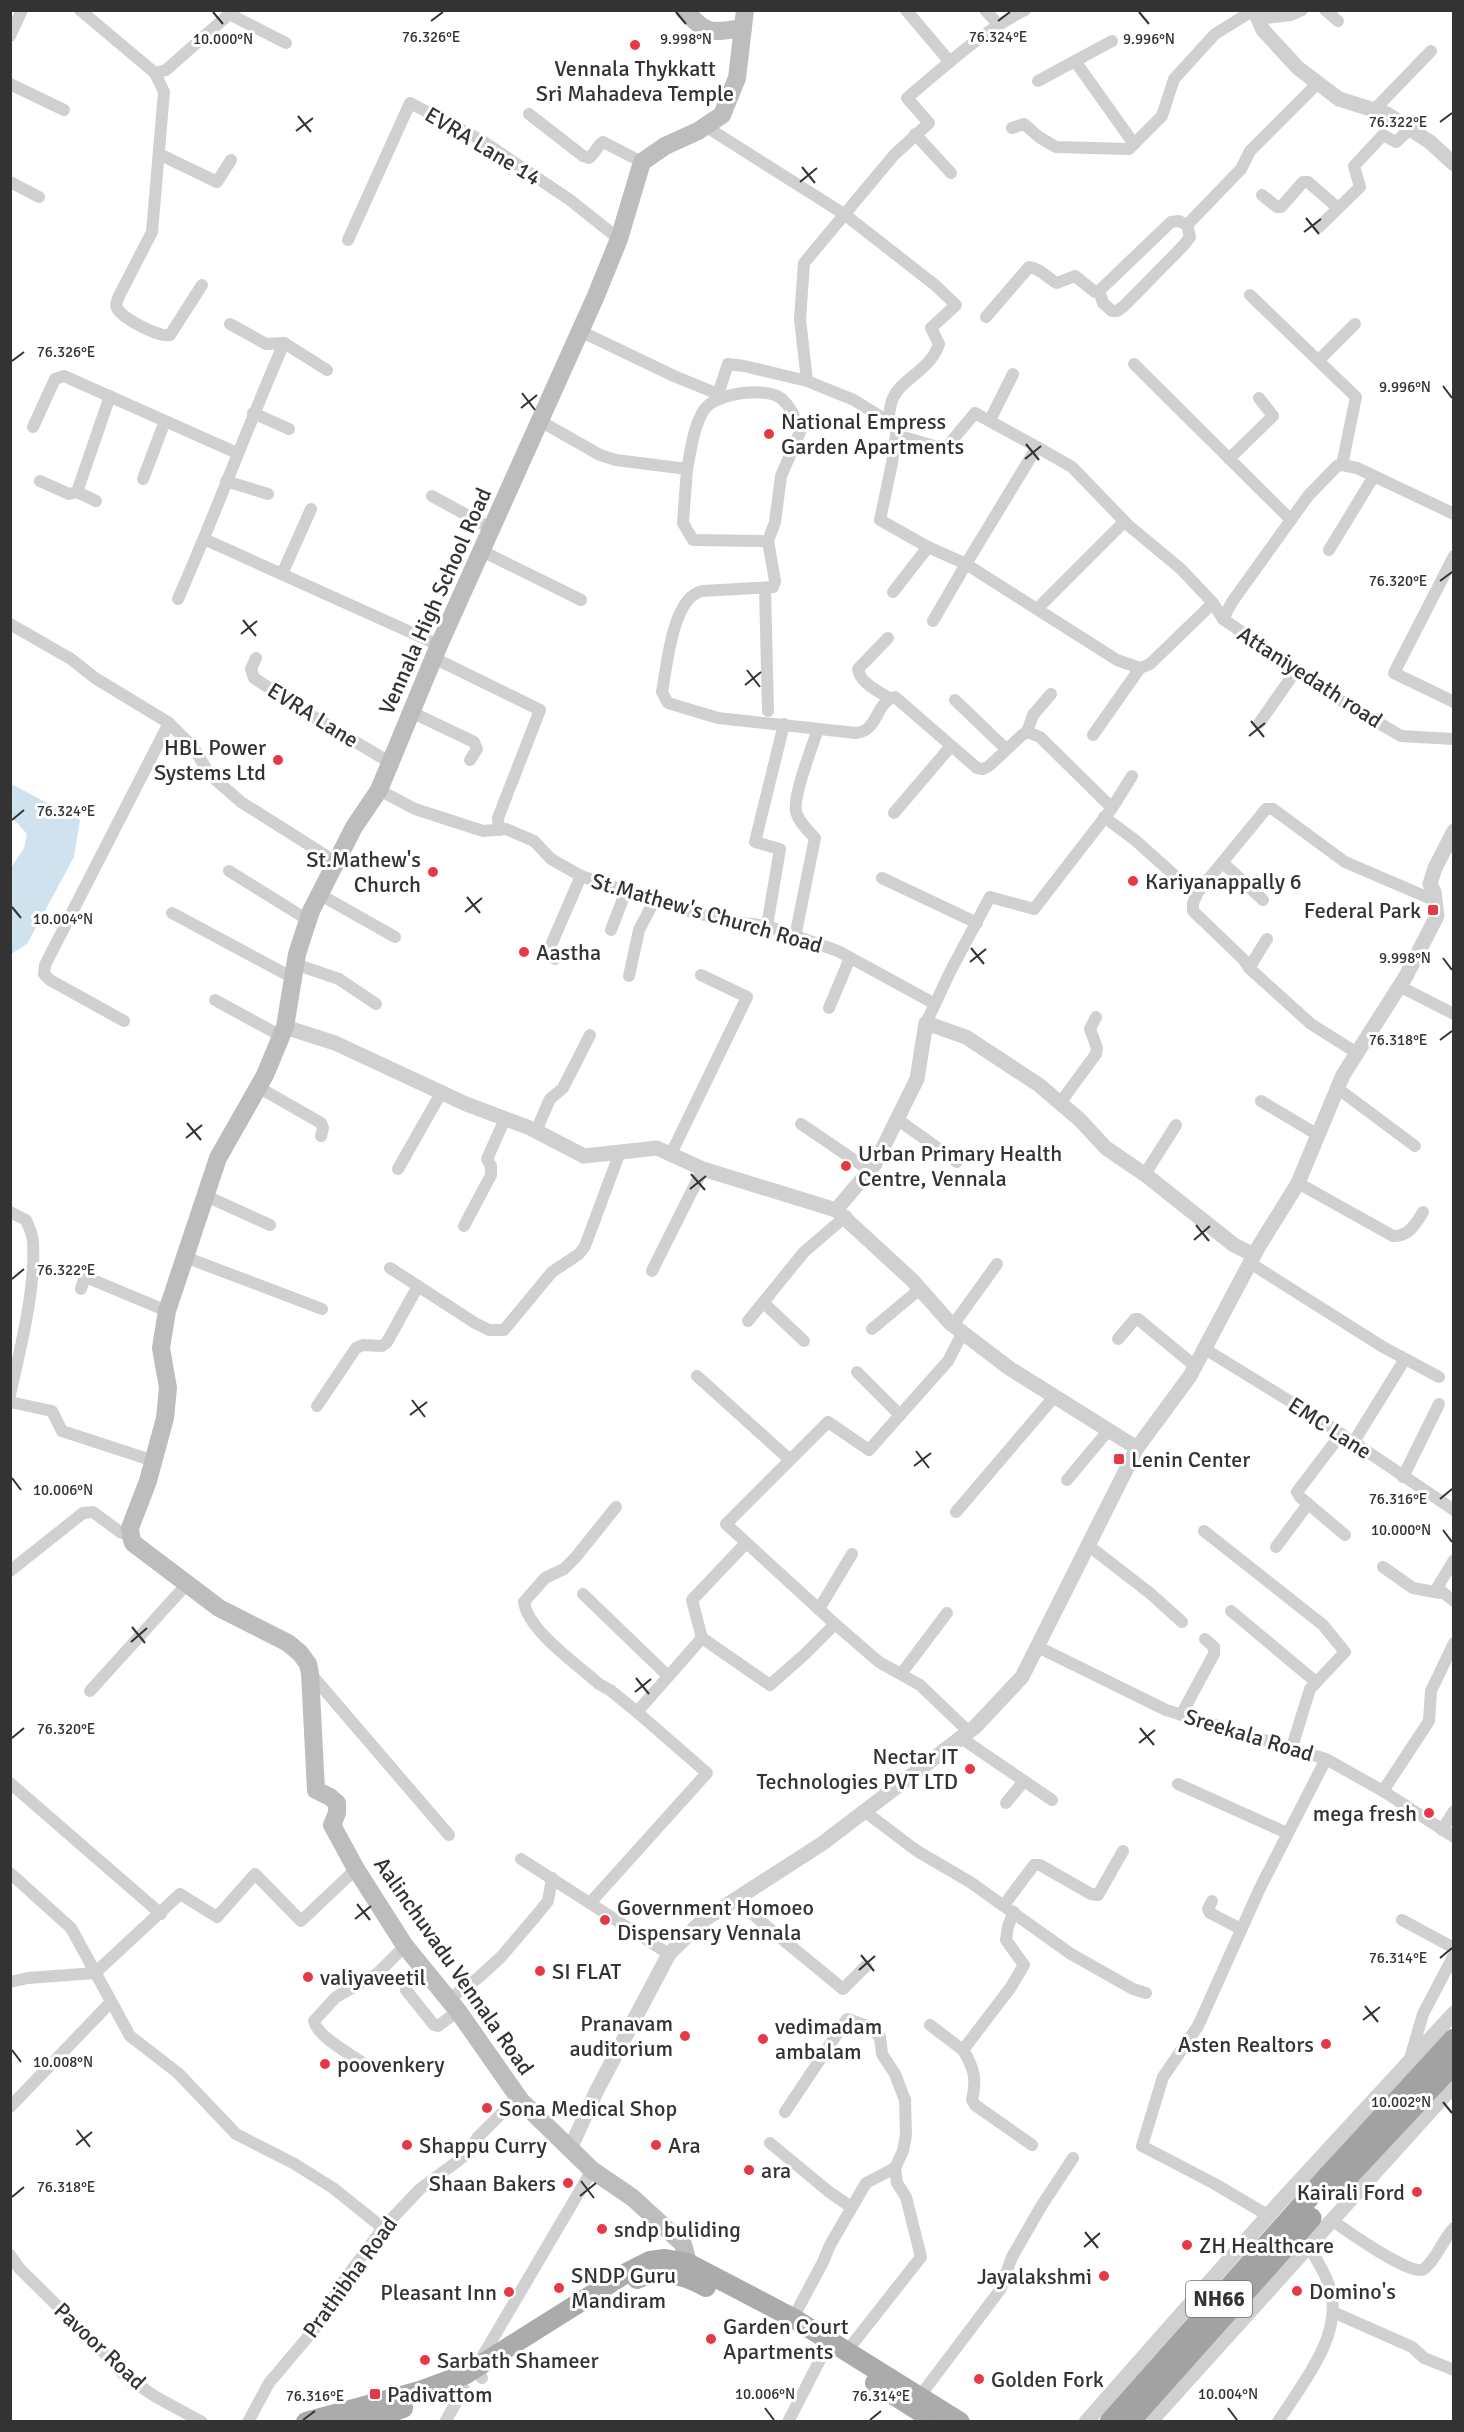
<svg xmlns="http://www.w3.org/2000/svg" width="1464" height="2432" viewBox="0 0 1464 2432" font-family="Signika,sans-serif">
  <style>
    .water { fill: #cfe2ee }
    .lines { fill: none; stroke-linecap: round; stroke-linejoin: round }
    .minor { stroke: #d0d0d0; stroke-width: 12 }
    .tertiary { stroke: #d0d0d0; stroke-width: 15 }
    .secondary { stroke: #bdbdbd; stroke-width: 18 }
    .primary { stroke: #ababab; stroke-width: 20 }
    .trunk { stroke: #a2a2a2; stroke-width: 21 }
    .trunk-bridge { stroke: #a2a2a2; stroke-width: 21 }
    .ticks { fill: none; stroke: #333; stroke-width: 2 }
    .poi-dot { fill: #e63946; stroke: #fff; stroke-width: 2 }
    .labels { text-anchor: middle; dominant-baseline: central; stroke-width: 6; stroke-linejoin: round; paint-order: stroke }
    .shield { fill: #fff; stroke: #707070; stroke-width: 1.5 }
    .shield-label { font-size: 21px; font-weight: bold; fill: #333 }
    .poi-label { font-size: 22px; fill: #333; stroke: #fff; text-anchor: start }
    .street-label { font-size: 22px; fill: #333; stroke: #fff }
    .ticks-label { font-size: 15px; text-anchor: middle; fill: #333; stroke: #fff; stroke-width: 6; stroke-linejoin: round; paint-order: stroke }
  </style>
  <rect width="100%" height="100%" fill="#fff"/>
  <polygon class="water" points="11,784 80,820 74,857 27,944 11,954 11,868 24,848 27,834 11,816"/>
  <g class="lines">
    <g class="minor">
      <path d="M80,10l75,63 9,19 -12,140 -32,62c-2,5 -5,9 -3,14 5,10 42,30 53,27l32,-50"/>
      <polyline points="906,10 950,62"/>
      <polyline points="985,10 999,25"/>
      <path d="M1025,10c-44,22 -81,57 -118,88l22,25 -35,32 -90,108 -4,56 7,62 47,19 43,27 -5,36 -12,57 48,27 38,17 71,-117 35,20 56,58 53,44 32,34 10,16"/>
      <polyline points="1325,10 1338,21"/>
      <polyline points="231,15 286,43"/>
      <polyline points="1258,19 1291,15 1302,10"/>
      <polyline points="10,36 22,10"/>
      <polyline points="1075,61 1134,144"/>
      <polyline points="155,73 166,70 234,10"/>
      <polyline points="1038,81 1112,41"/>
      <polyline points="10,84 64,110"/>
      <polyline points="1374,110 1431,51"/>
      <path d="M529,114l54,42 6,2c6,-4 7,-11 14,-16l39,20"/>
      <path d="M705,126l139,88 91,71 21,20 -25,23 8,16c-8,26 -38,35 -46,54 -3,7 -4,16 -5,23"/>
      <polyline points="1012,128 1024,124 1039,137 1056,147 1129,149 1162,116 1174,79 1215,34 1254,10"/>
      <polyline points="915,134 951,173"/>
      <polyline points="159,154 217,182 231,160"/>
      <polyline points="10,182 39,197"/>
      <polyline points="1262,195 1277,207 1281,207 1303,182 1308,182 1338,208"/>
      <polyline points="1319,227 1360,187 1354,166 1383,135 1396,142 1410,129"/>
      <polyline points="348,240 410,103 481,140 570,200 619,239"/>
      <polyline points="1099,291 1103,303 1112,311 1117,311 1124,306 1183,246 1190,237 1187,225"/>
      <polyline points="1250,295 1356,397 1342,465"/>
      <path d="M986,317l43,-50c11,1 18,11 28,16l18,-7 20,16 4,-1 72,-69 8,-1 8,4 54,-56 9,-18 68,-68"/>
      <polyline points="230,324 266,344 284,343 327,370"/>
      <polyline points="580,331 674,376 718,394 728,364 744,366 807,381"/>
      <polyline points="1319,360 1355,324"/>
      <polyline points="1134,364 1291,520"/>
      <polyline points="253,413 289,429"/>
      <polyline points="990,420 1013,374"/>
      <polyline points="540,421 600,455 616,460 687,469 683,523 693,540 768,541"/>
      <polyline points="33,427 55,379 64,376 237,453"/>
      <polyline points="896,435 945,449 975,413 1037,447"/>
      <polyline points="1229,459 1273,416 1259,398"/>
      <path d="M687,469c4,-18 6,-42 17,-59 11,-17 63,-24 78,-11 10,9 15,22 18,33l-19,44 -6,46 -7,19 7,40 -2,6 -71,4c-30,7 -35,75 -40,101l6,11 50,15 138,15c23,-2 19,-31 39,-36l82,71 6,1 6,-3 33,-31 5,-3 13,5 72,71"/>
      <polyline points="143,479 165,421"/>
      <polyline points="40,481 69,494 77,492 110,396"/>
      <polyline points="226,481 268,494"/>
      <polyline points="77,492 96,501"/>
      <polyline points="432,496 492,529"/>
      <polyline points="1454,514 1357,468 1342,465 1337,466 1308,496 1232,602 1223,619 1343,702 1401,736 1454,739"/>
      <polyline points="204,539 439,645"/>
      <polyline points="1329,550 1374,476"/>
      <polyline points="482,551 581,600"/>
      <polyline points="1454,556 1394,673 1454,702"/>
      <polyline points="282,574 311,509"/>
      <polyline points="765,589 768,711"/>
      <polyline points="893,592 928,547"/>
      <path d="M178,599c37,-84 69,-171 106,-256"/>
      <polyline points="1037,609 1124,522"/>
      <polyline points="933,621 966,564 1117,660 1140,668 1150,664 1213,603"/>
      <polyline points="10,624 71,659 95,678 169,723 193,747 210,775 241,802 336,862"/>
      <path d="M888,638l-30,31c2,14 20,22 31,29"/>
      <polyline points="256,658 251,669 254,678 312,716 391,763"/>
      <polyline points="434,658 540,710 498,818 499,830"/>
      <polyline points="955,700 1006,749"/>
      <polyline points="411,712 474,742 477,749 470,760"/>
      <polyline points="1260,722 1297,669"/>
      <polyline points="1027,732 1033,715 1051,694"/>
      <polyline points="1093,735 1140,668"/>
      <polyline points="379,790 415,809 483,831 506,829 534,841 551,859 581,876 658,902 726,921 767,926 838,951 935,1004"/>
      <polyline points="894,813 951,746"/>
      <polyline points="1104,817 1135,840 1193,892 1198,892 1266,809 1273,809 1345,862 1436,901"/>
      <polyline points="1223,863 1263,900"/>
      <polyline points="229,871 308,920"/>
      <polyline points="882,878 977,923"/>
      <polyline points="1198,892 1193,903 1193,911 1243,959 1249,968 1311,1024 1357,1053"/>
      <polyline points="319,894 395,937"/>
      <polyline points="172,913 293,978"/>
      <polyline points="767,926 780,849 755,842 784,724"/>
      <polyline points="611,930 626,891"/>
      <path d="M795,937l20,-99c-7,-7 -17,-17 -19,-27 -3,-16 16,-64 22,-82"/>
      <polyline points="555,959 548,952 581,876"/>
      <polyline points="295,964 339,979 376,1004"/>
      <polyline points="1249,968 1267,939"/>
      <polyline points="629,976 639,930 654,901"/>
      <polyline points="1399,986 1454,1014"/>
      <polyline points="215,1000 281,1036"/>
      <polyline points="829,1008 850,958"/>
      <polyline points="124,1021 50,980 44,974 45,965 169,723"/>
      <polyline points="926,1023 951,970 990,897 1034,909 1112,808 1132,776"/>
      <polyline points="258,1087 321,1123 323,1128 321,1136"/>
      <polyline points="1337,1088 1415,1146"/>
      <polyline points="1261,1101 1318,1135"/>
      <polyline points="1060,1103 1096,1054 1097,1048 1090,1029 1096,1017"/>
      <polyline points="897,1119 957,1162"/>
      <polyline points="801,1124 869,1170"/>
      <polyline points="536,1131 550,1099 563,1088 590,1035"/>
      <polyline points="671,1154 747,997 701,975"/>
      <polyline points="398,1169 441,1093"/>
      <polyline points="1145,1174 1176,1125"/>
      <path d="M1298,1183l95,53c15,1 23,-12 30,-24"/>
      <polyline points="206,1196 270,1225"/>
      <path d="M10,1212l16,8c3,7 7,15 7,22 3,47 -13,107 -23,153"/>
      <polyline points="464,1226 491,1175 491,1166 487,1159 505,1119"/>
      <polyline points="185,1257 322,1309"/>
      <polyline points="1250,1263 1383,1347 1439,1377"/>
      <polyline points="390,1268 475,1323 489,1330 504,1330 552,1272 579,1254 585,1246 620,1152"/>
      <polyline points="652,1271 703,1169"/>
      <polyline points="81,1289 84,1279 88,1278 167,1311"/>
      <polyline points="764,1303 804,1341"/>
      <polyline points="748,1321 804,1252 846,1216"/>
      <polyline points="953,1325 997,1264"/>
      <polyline points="872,1329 920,1289"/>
      <polyline points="1118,1339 1135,1319 1138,1319 1195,1366"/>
      <polyline points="1205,1349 1322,1421 1454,1510"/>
      <polyline points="857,1372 900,1415"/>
      <polyline points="697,1376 790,1460"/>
      <polyline points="10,1402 52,1411 62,1431 154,1461"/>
      <polyline points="317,1406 356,1348 363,1345 382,1346 387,1342 418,1286"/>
      <polyline points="1341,1434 1297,1492 1300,1497 1345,1535"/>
      <polyline points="1353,1443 1405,1359"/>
      <polyline points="1403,1477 1439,1404"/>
      <polyline points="1067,1480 1108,1431"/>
      <path d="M616,1507l-41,51 -11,11 -19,9 -21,24c4,29 54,63 75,82l11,6 27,22"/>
      <polyline points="956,1512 1054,1397"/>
      <polyline points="1204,1531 1323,1625 1345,1652 1310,1689 1292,1747"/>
      <polyline points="1089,1546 1151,1594 1182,1622"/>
      <polyline points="1276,1547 1308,1504"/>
      <polyline points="1454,1560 1437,1588 1454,1601"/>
      <polyline points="1383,1567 1413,1588 1440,1593"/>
      <polyline points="10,1571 83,1513 93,1512 120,1532 131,1536"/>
      <polyline points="583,1594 668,1676"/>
      <polyline points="819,1609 852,1554"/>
      <polyline points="1231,1611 1316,1682"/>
      <polyline points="835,1624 726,1524 828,1422 869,1450 948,1361 963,1332"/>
      <polyline points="702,1638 692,1600 746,1543"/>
      <polyline points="1038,1647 1166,1710 1326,1759 1383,1791 1454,1837"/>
      <polyline points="310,1673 449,1835"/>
      <polyline points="901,1674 947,1613"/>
      <polyline points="90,1691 186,1585"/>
      <polyline points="1181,1715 1214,1654 1214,1647 1205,1639"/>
      <polyline points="961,1738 1052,1800"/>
      <polyline points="10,1783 161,1914"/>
      <polyline points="1178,1784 1287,1833"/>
      <polyline points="1383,1791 1429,1721 1431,1691 1454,1643"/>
      <polyline points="1006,1803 1024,1781"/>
      <polyline points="864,1811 917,1851 970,1882 1071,1954 1133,1989 1146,1993"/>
      <polyline points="1442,1830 1454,1811"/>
      <polyline points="521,1859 669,1954"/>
      <polyline points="10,1873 71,1928 130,2036 178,2073 236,2134 293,2163 333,2188 383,2228"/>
      <polyline points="737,1899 765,1925 843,1989 866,1966"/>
      <polyline points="1212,1901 1208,1909 1210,1913 1241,1929"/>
      <polyline points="590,1903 707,1773 637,1712 702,1638 770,1685 805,1654 835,1624 879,1662 920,1685 969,1732"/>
      <polyline points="1004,1905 1034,1865 1040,1865 1091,1894 1098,1895 1123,1851"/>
      <polyline points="1402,1920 1454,1948"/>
      <polyline points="10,1982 28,1978 95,1973 180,1894 217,1917 255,1874 301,1921 356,1869"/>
      <polyline points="406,1990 434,2025 438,2026 458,2011"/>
      <polyline points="449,1999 478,1978 501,1957 535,1917 548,1901 552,1878"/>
      <polyline points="930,2025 963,2050 1011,1987 1024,1965 1006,1940 1008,1926 1014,1912"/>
      <path d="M963,2050c11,18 14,29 9,50l3,5 57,40"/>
      <polyline points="1409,2062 1423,2014 1454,1955"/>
      <path d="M367,2066c-14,-11 -49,-28 -53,-45l22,-24 42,-24 27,-27"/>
      <polyline points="10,2107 111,2002"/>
      <polyline points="785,2112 847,2019 870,2027 880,2037 882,2054 895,2074 905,2100 906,2135 903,2151 895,2168 897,2183 906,2197 921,2257 847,2351"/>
      <polyline points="770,2143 828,2191 851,2207"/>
      <polyline points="1269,2216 1215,2184 1142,2146 1163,2077 1198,2026 1260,1888 1326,1759"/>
      <path d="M1332,2220c12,9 81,58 92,49 13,-10 18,-29 30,-41"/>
      <polyline points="10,2255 19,2268 95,2343 126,2377 156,2397 202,2422"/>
      <polyline points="1333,2312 1412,2347 1424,2358 1454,2370"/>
      <polyline points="793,2318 823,2262 830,2245 866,2183 895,2168"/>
      <polyline points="482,2378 475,2369 592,2170"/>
      <polyline points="920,2396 1000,2290 1012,2257 1042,2205 1073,2158"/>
      <polyline points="248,2422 269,2383 318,2325 342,2283 383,2228 420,2189 470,2152 477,2138 513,2102 521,2101"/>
      <polyline points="445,2422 464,2389"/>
      <polyline points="788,2422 825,2350"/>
      <path d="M1278,2422c23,-37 64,-85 53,-130 -3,-16 -15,-32 -22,-46"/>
    </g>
    <g class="tertiary">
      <polyline points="1254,10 1263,30 1298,68 1339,99 1387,114 1430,142 1454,164"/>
      <polyline points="285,1027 335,1043 466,1104 530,1128 584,1156 657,1148 703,1169 836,1210 912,1280 950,1323 1009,1368 1137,1448"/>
      <polyline points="836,1210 875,1164 917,1079 926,1023 966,1037 1039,1085 1080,1120 1106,1148 1147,1176 1234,1245 1254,1255"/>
      <polyline points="570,2149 596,2092 669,1954 702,1921 823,1843 975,1727 1022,1677 1137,1448 1190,1376 1259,1246 1298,1183 1343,1075 1406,976 1437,916 1434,892 1430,884 1435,868 1454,831"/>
      <polyline points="1086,2422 1280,2202 1454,2013"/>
      <polyline points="1150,2422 1454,2085"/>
    </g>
    <g class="secondary">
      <path d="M684,10c24,25 25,23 59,18"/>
      <polyline points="688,2263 683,2244 633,2198 592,2170 521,2101 458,2011 405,1946 356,1869 332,1825 337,1813 337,1803 330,1797 316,1790 310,1673 308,1664 300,1653 288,1643 219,1608 133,1543 131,1536 130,1528 148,1481 165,1418 168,1388 161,1348 167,1311 218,1158 265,1075 285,1027 297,954 311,911 354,827 379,790 439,645 595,298 619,239 642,162 665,146 698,131 722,115 737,78 745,10"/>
    </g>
    <g class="primary">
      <path d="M637,2279c22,-12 49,-3 69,8"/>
      <polyline points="875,2383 936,2422"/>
      <polyline points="306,2422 420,2391 466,2374 628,2272 650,2261 665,2259 688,2263 793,2318 960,2422"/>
      <polyline points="362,2422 403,2408"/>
    </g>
    <g class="trunk">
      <polyline points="1328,2176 1454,2039"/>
      <polyline points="1339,2186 1454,2063"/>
    </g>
    <g class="trunk-bridge">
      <polyline points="1110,2422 1328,2176"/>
      <polyline points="1129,2422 1311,2218"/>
    </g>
  </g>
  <path class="ticks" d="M213,12l10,12M676,12l10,12M1139,12l10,12M431,21l12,-9M998,21l12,-9M298,116l13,16M1440,122l12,-9M296,131l17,-13M802,167l13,16M800,182l17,-14M1306,218l13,16M1304,232l17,-13M12,361l12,-9M1443,386l9,12M522,393l13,17M521,408l16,-13M1026,444l13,16M1025,459l16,-13M1440,581l12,-9M243,620l13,16M241,634l16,-13M747,670l13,17M745,685l16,-13M1251,721l13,16M1249,736l16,-13M12,820l12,-10M467,897l13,16M12,907l9,11M465,912l17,-14M971,948l13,16M1443,958l9,12M970,962l16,-13M1440,1040l12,-9M187,1123l14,17M186,1138l16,-13M691,1174l14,16M690,1189l16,-13M1196,1225l13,16M1194,1240l16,-14M12,1279l12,-10M412,1400l13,17M410,1415l17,-13M916,1451l13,17M914,1466l17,-13M12,1478l9,12M1440,1499l12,-10M1443,1530l9,12M132,1627l13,16M131,1642l16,-14M636,1678l13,16M635,1692l16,-13M1140,1728l14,17M12,1738l12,-10M1139,1743l16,-13M357,1904l13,16M355,1919l16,-13M861,1955l13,16M1440,1958l12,-10M859,1970l16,-14M1365,2006l13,16M1363,2020l17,-13M12,2050l9,12M1443,2102l9,11M77,2130l13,17M76,2145l16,-13M581,2181l13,17M580,2196l16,-13M12,2197l12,-10M1085,2232l13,16M1084,2247l16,-14M765,2408l9,12M1228,2408l9,12M303,2420l12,-9M870,2420l11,-9"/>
  <g class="poi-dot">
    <circle cx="635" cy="45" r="6"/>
    <circle cx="769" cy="434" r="6"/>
    <circle cx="278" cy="760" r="6"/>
    <circle cx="433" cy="872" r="6"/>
    <circle cx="1133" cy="881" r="6"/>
    <rect x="1427" y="904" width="12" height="12" rx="3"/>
    <circle cx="524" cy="952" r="6"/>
    <circle cx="846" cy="1166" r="6"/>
    <rect x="1113" y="1453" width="12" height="12" rx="3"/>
    <circle cx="970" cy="1769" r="6"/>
    <circle cx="1429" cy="1813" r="6"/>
    <circle cx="605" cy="1920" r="6"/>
    <circle cx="540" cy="1971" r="6"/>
    <circle cx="308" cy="1977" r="6"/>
    <circle cx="685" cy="2036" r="6"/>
    <circle cx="763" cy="2039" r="6"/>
    <circle cx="1326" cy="2044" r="6"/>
    <circle cx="325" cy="2064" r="6"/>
    <circle cx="487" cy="2108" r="6"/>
    <circle cx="407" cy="2145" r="6"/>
    <circle cx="656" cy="2145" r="6"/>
    <circle cx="749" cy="2170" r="6"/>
    <circle cx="568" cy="2183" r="6"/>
    <circle cx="1417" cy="2192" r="6"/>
    <circle cx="602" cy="2229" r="6"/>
    <circle cx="1187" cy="2245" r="6"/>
    <circle cx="1104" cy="2276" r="6"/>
    <circle cx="559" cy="2288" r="6"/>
    <circle cx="1297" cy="2291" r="6"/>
    <circle cx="509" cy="2292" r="6"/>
    <circle cx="711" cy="2339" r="6"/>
    <circle cx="425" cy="2360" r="6"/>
    <circle cx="979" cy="2379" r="6"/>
    <rect x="369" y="2388" width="12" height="12" rx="3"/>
  </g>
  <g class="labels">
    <rect class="shield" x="1186" y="2281" width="66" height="36" rx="4.5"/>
    <g class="shield-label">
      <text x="1219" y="2299">NH66</text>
    </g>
    <g class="poi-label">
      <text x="635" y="68" text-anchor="middle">Vennala Thykkatt<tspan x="635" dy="25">Sri Mahadeva Temple</tspan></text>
      <text x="781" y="421">National Empress<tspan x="781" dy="25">Garden Apartments</tspan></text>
      <text x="266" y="747" text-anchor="end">HBL Power<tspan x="266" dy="25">Systems Ltd</tspan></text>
      <text x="421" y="859" text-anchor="end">St.Mathew's<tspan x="421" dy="25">Church</tspan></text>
      <text x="1145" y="881">Kariyanappally 6</text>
      <text x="1421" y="910" text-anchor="end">Federal Park</text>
      <text x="536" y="952">Aastha</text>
      <text x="858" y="1153">Urban Primary Health<tspan x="858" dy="25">Centre, Vennala</tspan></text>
      <text x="1131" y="1459">Lenin Center</text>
      <text x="958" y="1756" text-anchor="end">Nectar IT<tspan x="958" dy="25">Technologies PVT LTD</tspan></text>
      <text x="1417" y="1813" text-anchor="end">mega fresh</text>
      <text x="617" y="1907">Government Homoeo<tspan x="617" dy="25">Dispensary Vennala</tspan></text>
      <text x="552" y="1971">SI FLAT</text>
      <text x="320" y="1977">valiyaveetil</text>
      <text x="673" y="2023" text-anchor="end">Pranavam<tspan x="673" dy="25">auditorium</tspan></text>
      <text x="775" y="2026">vedimadam<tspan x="775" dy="25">ambalam</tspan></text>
      <text x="1314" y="2044" text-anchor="end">Asten Realtors</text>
      <text x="337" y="2064">poovenkery</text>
      <text x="499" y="2108">Sona Medical Shop</text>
      <text x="419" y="2145">Shappu Curry</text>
      <text x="668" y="2145">Ara</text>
      <text x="761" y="2170">ara</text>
      <text x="556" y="2183" text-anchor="end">Shaan Bakers</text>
      <text x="1405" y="2192" text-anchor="end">Kairali Ford</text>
      <text x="614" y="2229">sndp buliding</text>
      <text x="1199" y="2245">ZH Healthcare</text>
      <text x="571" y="2275">SNDP Guru<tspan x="571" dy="25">Mandiram</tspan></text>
      <text x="1092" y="2276" text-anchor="end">Jayalakshmi</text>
      <text x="1309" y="2291">Domino's</text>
      <text x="497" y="2292" text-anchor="end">Pleasant Inn</text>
      <text x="723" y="2326">Garden Court<tspan x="723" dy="25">Apartments</tspan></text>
      <text x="437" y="2360">Sarbath Shameer</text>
      <text x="991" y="2379">Golden Fork</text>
      <text x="387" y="2394">Padivattom</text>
    </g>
    <g class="street-label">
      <text transform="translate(483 146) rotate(31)">EVRA Lane 14</text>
      <text transform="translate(435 601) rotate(-66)">Vennala High School Road</text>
      <text transform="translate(1310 677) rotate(33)">Attaniyedath road</text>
      <text transform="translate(313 715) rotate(32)">EVRA Lane</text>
      <text transform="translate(707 913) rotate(16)">St.Mathew's Church Road</text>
      <text transform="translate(1330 1428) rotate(33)">EMC Lane</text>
      <text transform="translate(1249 1735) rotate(17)">Sreekala Road</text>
      <text transform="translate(454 1966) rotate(55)">Aalinchuvadu Vennala Road</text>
      <text transform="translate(350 2277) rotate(-54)">Prathibha Road</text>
      <text transform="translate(100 2346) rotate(43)">Pavoor Road</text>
    </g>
  </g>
  <g class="ticks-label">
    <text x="431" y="42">76.326°E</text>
    <text x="998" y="42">76.324°E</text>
    <text x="223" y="44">10.000°N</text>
    <text x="686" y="44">9.998°N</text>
    <text x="1149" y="44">9.996°N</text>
    <text x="1398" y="127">76.322°E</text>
    <text x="66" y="357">76.326°E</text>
    <text x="1405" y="392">9.996°N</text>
    <text x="1398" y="586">76.320°E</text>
    <text x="66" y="816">76.324°E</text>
    <text x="63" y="924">10.004°N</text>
    <text x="1405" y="963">9.998°N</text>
    <text x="1398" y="1045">76.318°E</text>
    <text x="66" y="1275">76.322°E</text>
    <text x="63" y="1495">10.006°N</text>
    <text x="1398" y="1504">76.316°E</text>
    <text x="1401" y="1535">10.000°N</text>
    <text x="66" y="1734">76.320°E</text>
    <text x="1398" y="1963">76.314°E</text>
    <text x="63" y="2067">10.008°N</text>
    <text x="1401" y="2107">10.002°N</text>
    <text x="66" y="2192">76.318°E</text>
    <text x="765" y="2399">10.006°N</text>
    <text x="1228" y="2399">10.004°N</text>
    <text x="315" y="2401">76.316°E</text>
    <text x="881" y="2401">76.314°E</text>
  </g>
  <rect width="1464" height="2432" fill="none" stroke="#333333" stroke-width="24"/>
</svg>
